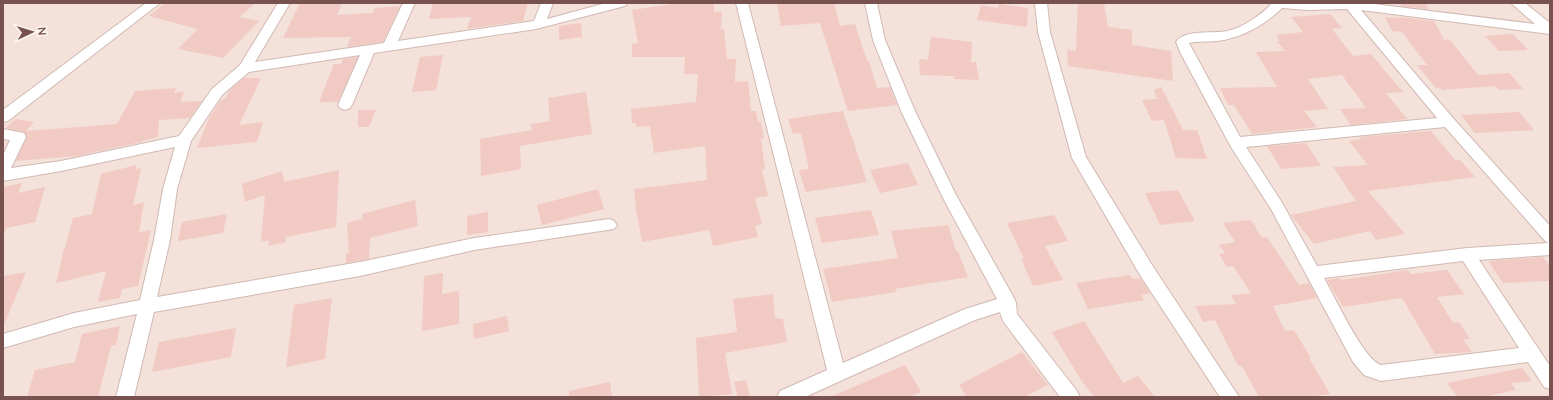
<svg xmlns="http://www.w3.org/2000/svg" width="1553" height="400" viewBox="0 0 1553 400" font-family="Lato,sans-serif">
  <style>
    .residential { fill: #f4e1d9 }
    .building { fill: #f1cac3 }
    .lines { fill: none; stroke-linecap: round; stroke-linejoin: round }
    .minor-casing { stroke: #d1b9b3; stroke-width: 2 }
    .minor { fill: #fff; fill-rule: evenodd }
  </style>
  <rect width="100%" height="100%" fill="#fcf1eb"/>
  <rect class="residential" x="3" y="3" width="1547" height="394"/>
  <g class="building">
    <polygon points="165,3 256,3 239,17 259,21 223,58 178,49 198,29 149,16"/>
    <polygon points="300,3 342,3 337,15 373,13 375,8 400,6 383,42 347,47 351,37 283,38"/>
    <polygon points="433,3 528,3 523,21 467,29 471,17 429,19"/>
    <polygon points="714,3 714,12 722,12 721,29 724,29 727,59 736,59 735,82 748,81 751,111 756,111 758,122 761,122 764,138 761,139 765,169 762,170 768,196 755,198 762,224 755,226 758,237 713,246 709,230 642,242 636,209 634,189 707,180 705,146 654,153 650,126 636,127 636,123 632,123 631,109 696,102 698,74 684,74 685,57 632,57 632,44 638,43 632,10 673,4"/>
    <polygon points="777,3 834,3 840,26 855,24 867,61 869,61 877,88 890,87 897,105 848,111 820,23 781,26"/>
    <polygon points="1078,3 1104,3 1108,27 1132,30 1132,45 1171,51 1173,81 1068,66 1067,50 1076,51"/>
    <polygon points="1401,3 1425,3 1429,9 1401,6"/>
    <polygon points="999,4 1028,8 1027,27 977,20 981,5 998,8"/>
    <polygon points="1330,14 1342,28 1332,29 1353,56 1371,54 1403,92 1386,93 1407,119 1351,125 1340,109 1366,108 1342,75 1308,79 1328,109 1304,111 1317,127 1252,134 1234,105 1228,105 1220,88 1277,87 1256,52 1285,51 1277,41 1280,41 1276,35 1303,32 1291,17"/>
    <polygon points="1385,17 1400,18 1400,17 1434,21 1444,40 1449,39 1478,75 1509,73 1523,89 1499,90 1495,86 1442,90 1440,88 1436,88 1417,65 1427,65 1402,32 1392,31"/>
    <polygon points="581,23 582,37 559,40 559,26"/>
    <polygon points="1513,34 1528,50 1499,51 1485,36"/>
    <polygon points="931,37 972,42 971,62 976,62 979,80 954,79 954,76 920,75 919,59 928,60"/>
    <polygon points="443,55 436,90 412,92 420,57"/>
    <polygon points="358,57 338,102 319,102 334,64 341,64 343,59"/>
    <polygon points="244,78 261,78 239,125 263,122 257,142 197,148 209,118 221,100 225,99 230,90"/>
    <polygon points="1161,87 1183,130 1197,130 1207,159 1176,158 1164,120 1152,121 1142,100 1157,99 1154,90"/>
    <polygon points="176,88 174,93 184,92 180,102 202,101 190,118 159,120 158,137 142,141 141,142 77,156 16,161 27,136 24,132 6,128 15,119 34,122 26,131 117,124 135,91"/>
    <polygon points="586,92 592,134 520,146 521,169 481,176 480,139 532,130 531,124 550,121 548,98"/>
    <polygon points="358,110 376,110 369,127 358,127"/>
    <polygon points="843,111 867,182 806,192 799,170 809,169 801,133 793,134 788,119"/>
    <polygon points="1519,112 1534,130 1475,133 1461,115"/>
    <polygon points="1431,131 1455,160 1460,160 1475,177 1368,191 1405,234 1376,240 1370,231 1314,244 1291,215 1356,201 1333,167 1368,165 1349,141 1361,139 1360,137"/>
    <polygon points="1306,143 1321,166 1281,169 1267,146"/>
    <polygon points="908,163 918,185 880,193 870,170"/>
    <polygon points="136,165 136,169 141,168 133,205 144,202 139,232 151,230 138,286 122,289 120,298 98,302 106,271 56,283 64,249 65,248 73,218 92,214 101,174"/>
    <polygon points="339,170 336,227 286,237 286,242 268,246 269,240 261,242 265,195 245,202 242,184 282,171 284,182"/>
    <polygon points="22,183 18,193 45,187 35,222 7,228 5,232 3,232 3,187"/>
    <polygon points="598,189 604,209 542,225 537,205"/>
    <polygon points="1178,190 1195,221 1160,225 1145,193"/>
    <polygon points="415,200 418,226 370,238 369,259 346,263 346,254 349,253 347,223 362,219 362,214"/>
    <polygon points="871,210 879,235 822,243 815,218"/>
    <polygon points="488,212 488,232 467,235 467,216"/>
    <polygon points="227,214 223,233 178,241 182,222"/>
    <polygon points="1054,215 1068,241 1045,246 1063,280 1033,286 1021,259 1024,259 1007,223"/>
    <polygon points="1251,220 1262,238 1267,237 1299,285 1309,283 1317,298 1273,306 1285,331 1294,330 1311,358 1309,358 1330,394 1306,397 1259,397 1242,366 1238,366 1215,320 1203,322 1195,306 1236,304 1231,295 1251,293 1233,266 1227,267 1219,254 1225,253 1219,245 1235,242 1223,223"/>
    <polygon points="948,225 956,251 958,251 968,277 895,289 896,292 832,302 823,269 898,258 891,231"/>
    <polygon points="1543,257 1550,266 1550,281 1503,283 1488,261"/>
    <polygon points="1408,270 1411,274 1447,270 1464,294 1437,297 1453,323 1459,322 1470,339 1463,339 1472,352 1435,354 1402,298 1343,307 1327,280 1340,278 1341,280"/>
    <polygon points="26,272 3,327 3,276"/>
    <polygon points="443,273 442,294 459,291 459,324 422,331 424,276"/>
    <polygon points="1130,275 1133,279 1140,278 1150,293 1141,295 1144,300 1088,309 1076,283"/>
    <polygon points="773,294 775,318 783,319 787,342 725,353 732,394 699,397 696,338 737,332 733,299"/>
    <polygon points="332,298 325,359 286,367 294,305"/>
    <polygon points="507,316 509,331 474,339 473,324"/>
    <polygon points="1084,321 1123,383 1138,376 1155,397 1094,397 1081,380 1052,332"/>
    <polygon points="120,326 116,345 111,346 98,397 27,397 35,370 75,362 82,334"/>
    <polygon points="236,328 231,357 152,372 159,342"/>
    <polygon points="1022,352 1048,385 1024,397 967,397 959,385"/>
    <polygon points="905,365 921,392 909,397 830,397"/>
    <polygon points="1522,368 1532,381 1511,383 1516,390 1483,397 1458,397 1447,383"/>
    <polygon points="746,380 750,397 738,397 734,382"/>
    <polygon points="610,382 612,397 569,397 569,391"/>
  </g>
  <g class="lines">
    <g class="minor-casing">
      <g id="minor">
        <polygon points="146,3 160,3 8,121 3,122 3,110"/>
        <polygon points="278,3 290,3 255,62 384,43 403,3 415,3 398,41 534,21 541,3 553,3 547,19 606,3 627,3 625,6 536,29 374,53 352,105 350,108 345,110 340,108 338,105 360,55 249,72 222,95 191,141 177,189 170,240 157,297 360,262 474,238 609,219 614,221 617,225 614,229 474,250 360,276 154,312 134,397 116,397 137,314 74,327 3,348 3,334 74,313 140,300 154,240 163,189 175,147 61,171 3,181 3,155 10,140 3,139 3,129 24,133 26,137 11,168 61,161 179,136 212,89 240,65"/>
        <polygon points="736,3 748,3 843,363 965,309 997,299 942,196 901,111 873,40 865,3 877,3 885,40 915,111 956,195 1014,298 1016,303 1017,314 1077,391 1080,397 1060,397 1003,321 1000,312 975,320 805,397 777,397 780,391 827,370"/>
        <polygon points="1035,3 1047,3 1050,32 1086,157 1152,265 1239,397 1220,397 1140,275 1072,158 1038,32"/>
        <path d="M1272,3h94l169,21 -24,-21h14l25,20v11l-189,-24 92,108 97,108v29l-71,5 71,106v23l-6,-2 -16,-25 -147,19 -17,-6 -11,-13 -82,-153 -40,-62 -50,-93 -5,-12c8,-13 37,-8 52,-11 15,-4 34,-16 44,-28zM1282,8l26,2 39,-1 90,109 -197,19 -51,-94c8,-2 18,-1 28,-2 24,-3 48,-16 65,-33zM1445,127l100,114 3,2 -81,5 -150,18 -36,-65 -35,-54zM1463,261l56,87 -138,17c-18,-6 -46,-68 -57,-87z"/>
      </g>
    </g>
    <use href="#minor" class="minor"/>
  </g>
  <rect width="1553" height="400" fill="none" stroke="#77524e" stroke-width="8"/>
  <g transform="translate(32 32) rotate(86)" stroke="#fef6f1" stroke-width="3" paint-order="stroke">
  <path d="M0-3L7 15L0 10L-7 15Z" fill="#77524e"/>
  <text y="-6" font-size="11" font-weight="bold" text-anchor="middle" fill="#77524e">N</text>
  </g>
</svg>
